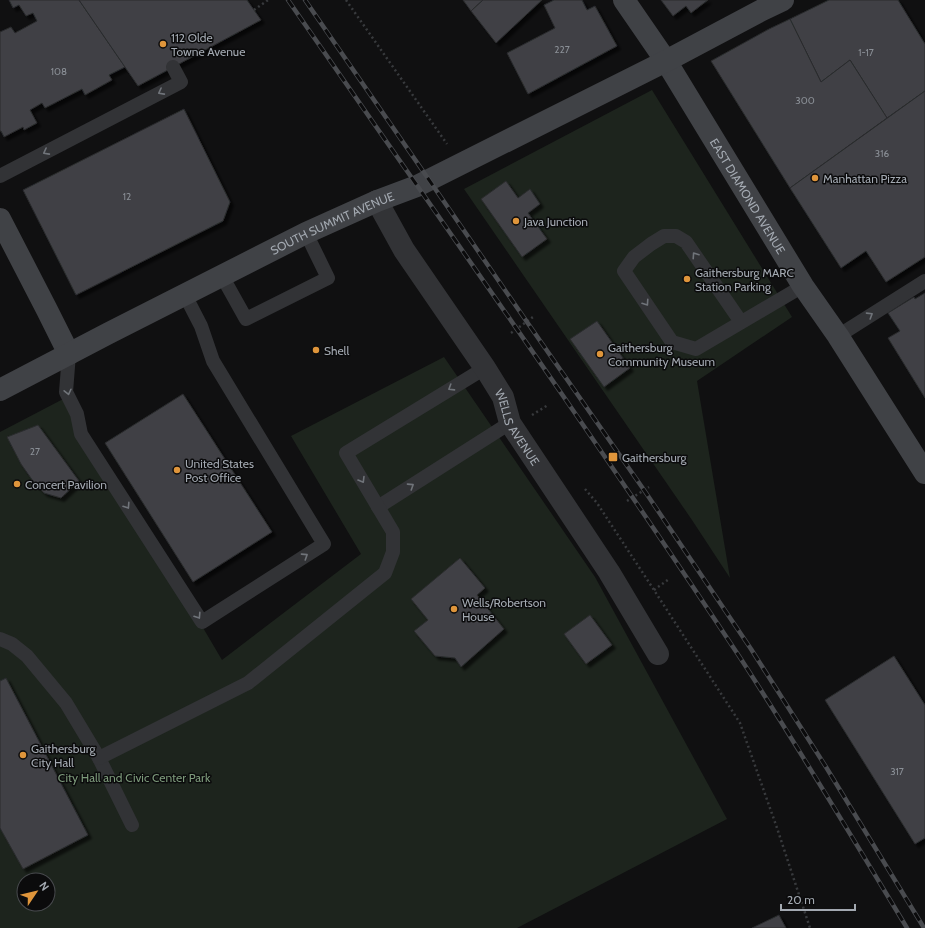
<svg xmlns="http://www.w3.org/2000/svg" width="925" height="928" viewBox="0 0 925 928" font-family="Cabin,sans-serif">
  <style>
    .green { fill: #1d241d; fill-rule: evenodd }
    .building { fill: #3f4144; stroke: #2a2b2d; filter: url(#shadow) }
    .lines { fill: none; stroke-linecap: round; stroke-linejoin: round }
    .path { stroke: #383a3d; stroke-width: 2.5; stroke-dasharray: 2 3; stroke-linecap: butt }
    .lane { stroke: #323336; stroke-width: 14 }
    .street { stroke: #323336; stroke-width: 22 }
    .secondary { stroke: #404246; stroke-width: 22 }
    .rail-casing { stroke: #494b4f; stroke-width: 4.5 }
    .rail { stroke: #0b0b0c; stroke-width: 3; stroke-dasharray: 9; stroke-linecap: butt }
    .oneway { stroke: #70747a }
    .poi-dot { fill: #df953b; stroke: #0b0b0c; stroke-width: 1.5 }
    .labels { text-anchor: middle; dominant-baseline: central; stroke-width: 3; stroke-linejoin: round; paint-order: stroke }
    .number-label { font-size: 10px; fill: #8a8f96 }
    .poi-label { font-size: 12px; fill: #a3a9b1; stroke: #0b0b0c; text-anchor: start }
    .street-label { font-size: 12px; fill: #a3a9b1; stroke: #0b0b0c }
    .park-label { font-size: 12px; fill: #7d9a7b; stroke: #0b0b0c }
  </style>
  <defs>
    <filter id="shadow"><feDropShadow dx="3.5" dy="3.5" stdDeviation="1" flood-color="#0009"/></filter>
  </defs>
  <rect width="100%" height="100%" fill="#101011"/>
  <g class="green">
    <polygon points="652,90 792,317 697,381 730,578 692,520 464,189"/>
    <path d="M444,357l151,220 132,242 -210,109h-517v-496l67,-35 155,263 139,-106 -70,-118zM24,880h24v24h-24z"/>
  </g>
  <g class="building">
    <polygon points="9,0 79,0 125,67 109,75 112,80 85,95 82,89 45,108 42,103 30,110 37,123 24,130 23,127 4,137 1,131 0,131 0,32 11,27 15,33 37,21 33,13 26,16 19,5 13,8"/>
    <polygon points="79,0 247,0 261,20 138,86"/>
    <polygon points="463,0 483,0 471,11"/>
    <polygon points="483,0 542,0 496,43 471,11"/>
    <polygon points="554,0 582,0 587,10 595,6 617,46 528,94 507,53 555,28 544,5"/>
    <polygon points="661,0 708,0 691,13 686,6 673,16"/>
    <polygon points="829,0 898,0 925,44 925,91 887,118 850,60 821,82 790,19"/>
    <polygon points="790,19 821,82 850,60 887,118 790,188 711,61 769,29"/>
    <polygon points="925,91 925,257 886,282 866,251 841,268 790,188"/>
    <polygon points="184,109 230,202 223,221 76,295 23,190"/>
    <polygon points="506,181 518,198 530,189 540,204 528,213 547,239 522,257 481,199"/>
    <polygon points="925,293 925,398 888,338 900,331 888,313 914,297 915,299"/>
    <polygon points="597,321 630,368 604,387 570,339"/>
    <polygon points="183,394 272,532 193,582 105,443"/>
    <polygon points="38,425 79,481 61,498 44,493 33,481 21,464 7,437"/>
    <polygon points="460,558 485,588 477,595 504,629 461,667 455,658 435,656 414,631 428,620 411,599"/>
    <polygon points="590,615 612,645 586,664 564,634"/>
    <polygon points="894,656 925,705 925,838 915,844 825,700"/>
    <polygon points="6,678 88,835 23,869 0,828 0,681"/>
    <polygon points="779,915 786,928 752,928"/>
  </g>
  <g class="lines">
    <g class="path">
      <polyline points="346,0 447,144"/>
      <polyline points="254,10 268,0"/>
      <polyline points="511,333 533,317"/>
      <polyline points="532,415 548,405"/>
      <polyline points="585,489 597,503 654,590 740,723 777,828 810,928"/>
      <polyline points="627,501 649,487"/>
      <polyline points="654,590 669,579"/>
    </g>
    <g class="lane">
      <polyline points="0,176 181,82 173,67"/>
      <polyline points="222,276 246,319 328,278 306,233"/>
      <polyline points="741,322 686,242 676,236 664,236 651,244 634,257 624,271 672,342 696,349 803,286"/>
      <polyline points="838,336 925,281"/>
      <polyline points="69,354 66,392 77,414 81,434 202,622 324,544 213,361 201,326 185,295"/>
      <polyline points="378,507 510,423"/>
      <polyline points="0,639 12,644 27,656 66,703 99,758 132,825"/>
      <polyline points="99,758 248,683 385,573 393,552 393,532 346,453 485,368"/>
    </g>
    <path class="street" id="s1" d="M377,201l27,49 81,118 18,29 7,26 99,149 49,82"/>
    <g class="secondary">
      <path id="s2" d="M624,0l42,61 137,225 35,50 87,137"/>
      <polyline points="0,219 47,310 69,354"/>
      <path id="s3" d="M0,390l109,-57 197,-100 71,-32 40,-15 249,-125 96,-51 21,-10"/>
    </g>
    <g class="rail-casing">
      <g id="rail">
        <path d="M288,0c151,218 305,435 451,656 58,89 113,181 168,272"/>
        <polyline points="305,0 527,322 644,490 751,649 826,767 924,928"/>
      </g>
    </g>
    <use href="#rail" class="rail"/>
  </g>
  <defs><path id="oneway-chevron" d="M-2-3.5L2.5 0L-2 3.5" fill="none" stroke-width="1.6" stroke-linecap="round" stroke-linejoin="round"/></defs>
  <g class="oneway">
    <use href="#oneway-chevron" transform="translate(161 92) rotate(152)"/>
    <use href="#oneway-chevron" transform="translate(46 152) rotate(152)"/>
    <use href="#oneway-chevron" transform="translate(695 255) rotate(-124)"/>
    <use href="#oneway-chevron" transform="translate(646 303) rotate(56)"/>
    <use href="#oneway-chevron" transform="translate(870 315) rotate(-32)"/>
    <use href="#oneway-chevron" transform="translate(451 388) rotate(148)"/>
    <use href="#oneway-chevron" transform="translate(68 392) rotate(77)"/>
    <use href="#oneway-chevron" transform="translate(362 480) rotate(59)"/>
    <use href="#oneway-chevron" transform="translate(411 486) rotate(-33)"/>
    <use href="#oneway-chevron" transform="translate(127 506) rotate(57)"/>
    <use href="#oneway-chevron" transform="translate(305 556) rotate(-33)"/>
    <use href="#oneway-chevron" transform="translate(198 616) rotate(57)"/>
  </g>
  <g class="poi-dot">
    <circle cx="163" cy="44" r="4"/>
    <circle cx="815" cy="178" r="4"/>
    <circle cx="516" cy="221" r="4"/>
    <circle cx="687" cy="279" r="4"/>
    <circle cx="316" cy="350" r="4"/>
    <circle cx="600" cy="354" r="4"/>
    <rect x="608" y="452" width="10" height="10" rx="2"/>
    <circle cx="177" cy="470" r="4"/>
    <circle cx="17" cy="484" r="4"/>
    <circle cx="454" cy="609" r="4"/>
    <circle cx="23" cy="755" r="4"/>
  </g>
  <g class="labels">
    <g class="number-label">
      <text x="562" y="49">227</text>
      <text x="866" y="52">1-17</text>
      <text x="59" y="71">108</text>
      <text x="805" y="100">300</text>
      <text x="882" y="153">316</text>
      <text x="127" y="196">12</text>
      <text x="35" y="451">27</text>
      <text x="897" y="771">317</text>
    </g>
    <g class="poi-label">
      <text x="171" y="37">112 Olde<tspan x="171" dy="14">Towne Avenue</tspan></text>
      <text x="823" y="178">Manhattan Pizza</text>
      <text x="524" y="221">Java Junction</text>
      <text x="695" y="272">Gaithersburg MARC<tspan x="695" dy="14">Station Parking</tspan></text>
      <text x="608" y="347">Gaithersburg<tspan x="608" dy="14">Community Museum</tspan></text>
      <text x="324" y="350">Shell</text>
      <text x="622" y="457">Gaithersburg</text>
      <text x="185" y="463">United States<tspan x="185" dy="14">Post Office</tspan></text>
      <text x="25" y="484">Concert Pavilion</text>
      <text x="462" y="602">Wells/Robertson<tspan x="462" dy="14">House</tspan></text>
      <text x="31" y="748">Gaithersburg<tspan x="31" dy="14">City Hall</tspan></text>
    </g>
    <g class="street-label">
      <text stroke="none"><textPath href="#s2" startOffset="232">EAST DIAMOND AVENUE</textPath></text>
      <text stroke="none"><textPath href="#s3" startOffset="372">SOUTH SUMMIT AVENUE</textPath></text>
      <text stroke="none"><textPath href="#s1" startOffset="267">WELLS AVENUE</textPath></text>
    </g>
    <g class="park-label">
      <text x="134" y="777">City Hall and Civic Center Park</text>
    </g>
  </g>
  <g transform="translate(36 892) rotate(55)"><circle r="19" fill="#0b0b0c" stroke="#484a4e"/>
  <path d="M0-3L7 15L0 10L-7 15Z" fill="#df953b"/>
  <text y="-6" font-size="11" font-weight="bold" text-anchor="middle" fill="#a3a9b1">N</text>
  </g>
  <path d="M781 904v6h74v-6" fill="none" stroke="#a3a9b1" stroke-width="2"/>
  <text x="787" y="904" font-size="12" fill="#a3a9b1" stroke="#0b0b0c" stroke-width="3" paint-order="stroke">20 m</text>
</svg>
